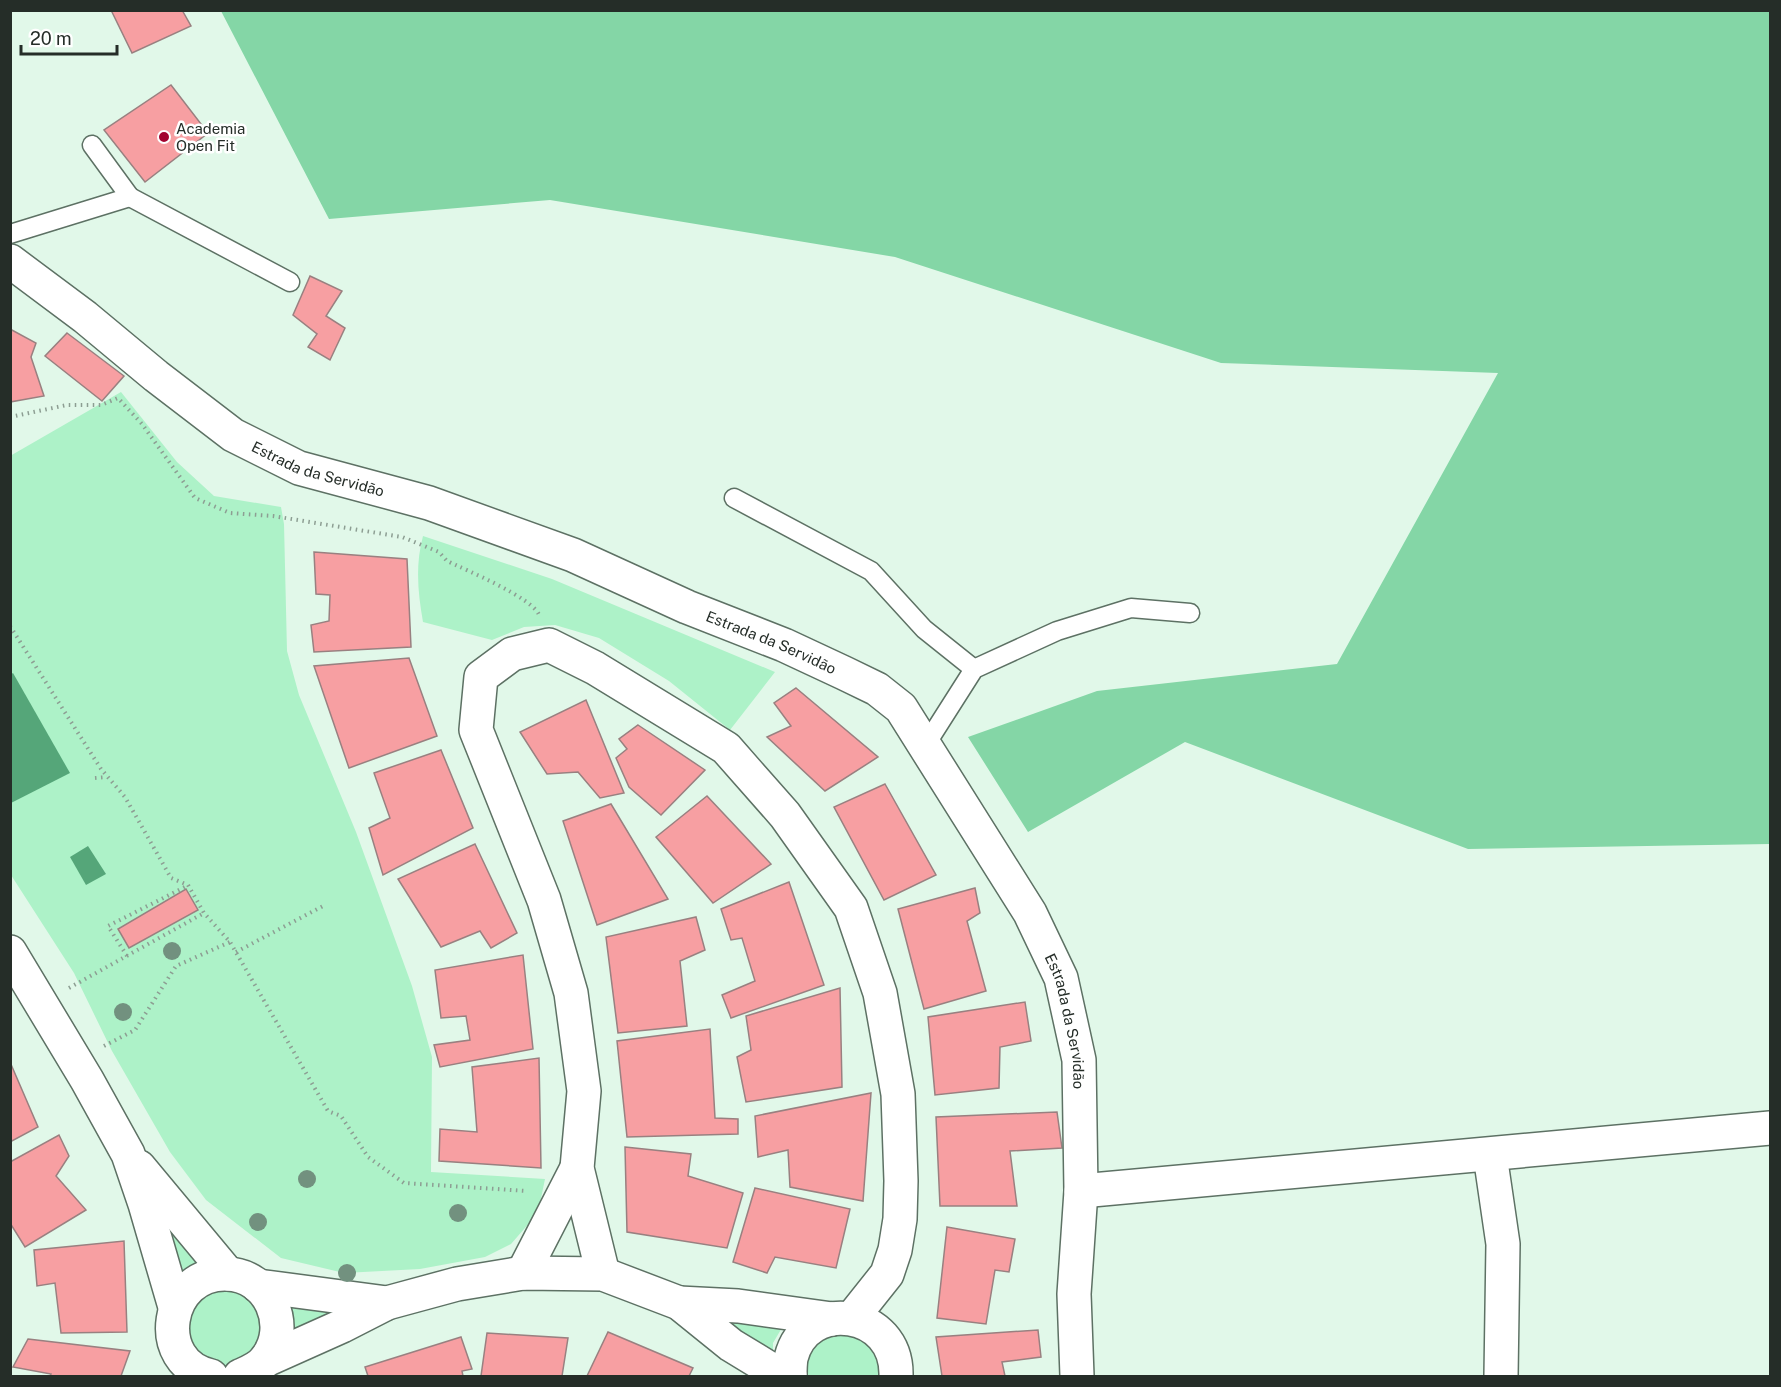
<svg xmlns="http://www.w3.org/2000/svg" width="1781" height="1387" viewBox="0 0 1781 1387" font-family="'Public Sans',sans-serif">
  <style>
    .green { fill: #adf2c8 }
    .forest { fill: #84d6a6 }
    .water { fill: #55a679 }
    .building { fill: #f79fa2; stroke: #998080; stroke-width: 1.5 }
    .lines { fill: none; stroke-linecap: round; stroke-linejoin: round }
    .lane-casing { stroke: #5d7164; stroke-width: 21 }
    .street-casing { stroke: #5d7164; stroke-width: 36 }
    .path { stroke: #8d9e93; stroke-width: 4; stroke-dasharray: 1.5 4.5; stroke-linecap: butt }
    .lane { stroke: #fff; stroke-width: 18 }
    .street { stroke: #fff; stroke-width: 33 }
    .tree { fill: #72917f }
    .poi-dot { fill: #a2032f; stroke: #fff; stroke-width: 2 }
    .labels { text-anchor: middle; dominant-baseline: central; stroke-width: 5; stroke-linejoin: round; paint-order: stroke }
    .poi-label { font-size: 15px; fill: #252d28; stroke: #fff; text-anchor: start }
    .street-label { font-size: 15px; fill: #252d28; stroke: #fff }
  </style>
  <rect width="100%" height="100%" fill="#e1f8e9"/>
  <g class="green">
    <polygon points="121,392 177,462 214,496 281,507 284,524 287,651 299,695 356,832 412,986 432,1057 431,1172 545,1179 538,1213 511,1244 485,1257 420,1269 344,1273 281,1258 206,1200 170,1152 112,1051 74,973 11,875 10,456"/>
    <path d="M423,536l129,43 223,93 -45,58 -61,-49 -70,-43 -44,-13 -31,2 -32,13 -69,-18c-5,-29 -8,-56 0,-86z"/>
    <polygon points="163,1214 205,1263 188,1269 175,1281"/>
    <polygon points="227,1283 261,1303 265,1342 235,1368 222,1369 188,1350 184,1311 191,1299"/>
    <polygon points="288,1302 340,1312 290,1340"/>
    <polygon points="714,1316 783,1326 773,1343 773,1359"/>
    <polygon points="849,1330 875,1345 883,1376 802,1376 803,1361 820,1337"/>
  </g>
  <polygon class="forest" points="221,11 1770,11 1770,844 1468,849 1185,742 1028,832 968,737 1097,691 1337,664 1498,373 1221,363 895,257 550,200 329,219"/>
  <g class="water">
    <polygon points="13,673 70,773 11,803 10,675"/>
    <polygon points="88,846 106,874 86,885 70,857"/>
  </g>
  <g class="building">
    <polygon points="111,10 182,10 191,26 132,53"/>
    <polygon points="171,85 208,133 145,182 104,130"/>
    <polygon points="310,276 342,291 326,316 345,328 330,360 308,347 317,334 293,315"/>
    <polygon points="10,329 36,343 31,357 44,396 10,402"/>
    <polygon points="67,333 124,376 102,401 45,356"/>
    <polygon points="314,552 407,559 411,647 314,652 311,625 329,621 330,595 316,594"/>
    <polygon points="409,658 437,736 349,768 314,666"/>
    <polygon points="796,688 878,757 825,791 767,737 791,726 774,703"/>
    <polygon points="586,700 624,793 600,798 578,772 547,774 520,732"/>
    <polygon points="638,725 705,770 661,815 629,787 616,758 627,749 619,739"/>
    <polygon points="441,750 473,828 383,875 369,828 390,818 374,773"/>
    <polygon points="885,784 936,875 884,900 834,807"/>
    <polygon points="707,796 771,864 713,903 656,837"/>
    <polygon points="611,804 668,899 597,925 563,821"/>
    <polygon points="475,844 517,933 491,948 480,931 441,947 398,879"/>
    <polygon points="789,882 824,985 731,1018 722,995 755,981 742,938 731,940 721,909"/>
    <polygon points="975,888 980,913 967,921 986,991 924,1009 898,909"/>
    <polygon points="186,889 198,910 129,948 118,929"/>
    <polygon points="696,917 705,950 680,961 687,1026 618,1033 606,937"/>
    <polygon points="523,955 533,1049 440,1067 434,1045 470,1040 466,1016 441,1018 435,970"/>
    <polygon points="840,988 842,1087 746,1102 737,1057 751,1050 746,1016"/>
    <polygon points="1025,1002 1031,1041 1000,1047 999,1088 935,1095 928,1017"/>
    <polygon points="710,1029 715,1118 738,1119 738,1134 627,1137 617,1041"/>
    <polygon points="539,1058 541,1168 439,1161 440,1129 477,1132 472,1067"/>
    <polygon points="10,1062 38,1127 10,1142"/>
    <polygon points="871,1093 863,1201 790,1187 788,1150 758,1157 755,1116"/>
    <polygon points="1057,1112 1062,1148 1010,1151 1017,1206 940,1206 936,1117"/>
    <polygon points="59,1135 69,1156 56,1176 86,1210 25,1247 10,1223 10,1162"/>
    <polygon points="625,1147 691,1154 688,1176 743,1193 727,1248 627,1232"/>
    <polygon points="755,1188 850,1209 836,1268 775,1257 767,1273 733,1262"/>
    <polygon points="947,1227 1015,1239 1009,1272 995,1270 986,1324 937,1318"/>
    <polygon points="124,1241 127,1332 61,1333 55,1283 37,1286 34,1250"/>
    <polygon points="1038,1330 1041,1357 1002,1362 1005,1376 942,1376 936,1337"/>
    <polygon points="608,1332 693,1368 689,1376 587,1376"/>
    <polygon points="487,1333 568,1338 562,1376 481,1376"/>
    <polygon points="461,1337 472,1369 462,1371 463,1376 368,1376 365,1367"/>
    <polygon points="28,1339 130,1351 121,1376 50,1376 51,1374 13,1367"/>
  </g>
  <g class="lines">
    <g class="lane-casing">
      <g id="lane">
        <polyline points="130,197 290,282"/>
        <polyline points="10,234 130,197 92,145"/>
        <polyline points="734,498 871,571 924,629 974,669"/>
        <polyline points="925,746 974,669 1057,631 1131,608 1190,613"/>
      </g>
    </g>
    <g class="street-casing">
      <g id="street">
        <path id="s1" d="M10,261l75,56 71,59 77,59 66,33 130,35 144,52 114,52 97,38 60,28 33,16 24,19 129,205 31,65 18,82 2,131 -7,103 3,82"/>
        <polyline points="10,952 87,1080 128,1154 145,1204 175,1307"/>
        <polyline points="1490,1155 1503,1244 1501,1376"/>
        <polyline points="139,1167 228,1274"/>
        <polyline points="1081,1191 1770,1128"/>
        <polyline points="523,1273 577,1168"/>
        <polyline points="603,1274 577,1168 584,1091 571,993 544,900 476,730 481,677 512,654 549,645 595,668 726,748 785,815 851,908 880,993 898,1094 901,1181 900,1219 895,1250 887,1274 852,1318"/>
        <polyline points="258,1286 387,1303"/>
        <polyline points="679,1303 738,1306 832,1319"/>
        <polyline points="266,1360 342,1326 387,1303 457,1284 523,1273 603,1274 679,1303 731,1345 772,1370 790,1376"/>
        <path d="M211,1376c-60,-13 -46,-104 16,-102 42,1 65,52 39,85 -6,9 -17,13 -26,17"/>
        <path d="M790,1376c0,-5 0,-12 1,-18 15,-61 107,-49 105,18"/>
      </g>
    </g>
    <g class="path">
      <path d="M10,417l57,-12h34l17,-7 24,26 53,74 35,15 43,3 129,21 37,15 8,9c19,9 86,37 92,54"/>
      <polyline points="10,626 101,769 125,797 171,878 188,885 204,913 230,942 328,1111 341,1116 368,1157 404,1183 527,1191"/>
      <polyline points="95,778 107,777"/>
      <polyline points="236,952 325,905"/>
      <polyline points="127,956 108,926 187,886"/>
      <polyline points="69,988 204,913"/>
      <polyline points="104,1046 135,1030 176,966 230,942"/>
    </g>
    <use href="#lane" class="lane"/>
    <use href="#street" class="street"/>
  </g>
  <g class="tree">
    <circle cx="172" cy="951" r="9"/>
    <circle cx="123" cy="1012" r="9"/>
    <circle cx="307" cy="1179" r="9"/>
    <circle cx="458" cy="1213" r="9"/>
    <circle cx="258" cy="1222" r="9"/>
    <circle cx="347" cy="1273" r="9"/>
  </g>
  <circle class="poi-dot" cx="164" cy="137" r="6"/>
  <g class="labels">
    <g class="poi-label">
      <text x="176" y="128">Academia<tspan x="176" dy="17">Open Fit</tspan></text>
    </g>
    <g class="street-label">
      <text stroke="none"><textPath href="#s1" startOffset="375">Estrada da Servidão</textPath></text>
      <text stroke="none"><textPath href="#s1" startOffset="861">Estrada da Servidão</textPath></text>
      <text stroke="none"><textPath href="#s1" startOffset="1365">Estrada da Servidão</textPath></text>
    </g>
  </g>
  <rect width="1781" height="1387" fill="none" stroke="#252d28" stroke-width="24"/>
  <path d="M21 45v9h96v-9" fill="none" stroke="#252d28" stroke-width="3"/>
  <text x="30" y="45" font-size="18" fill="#252d28" stroke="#ffffff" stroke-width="4.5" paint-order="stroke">20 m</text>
</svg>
